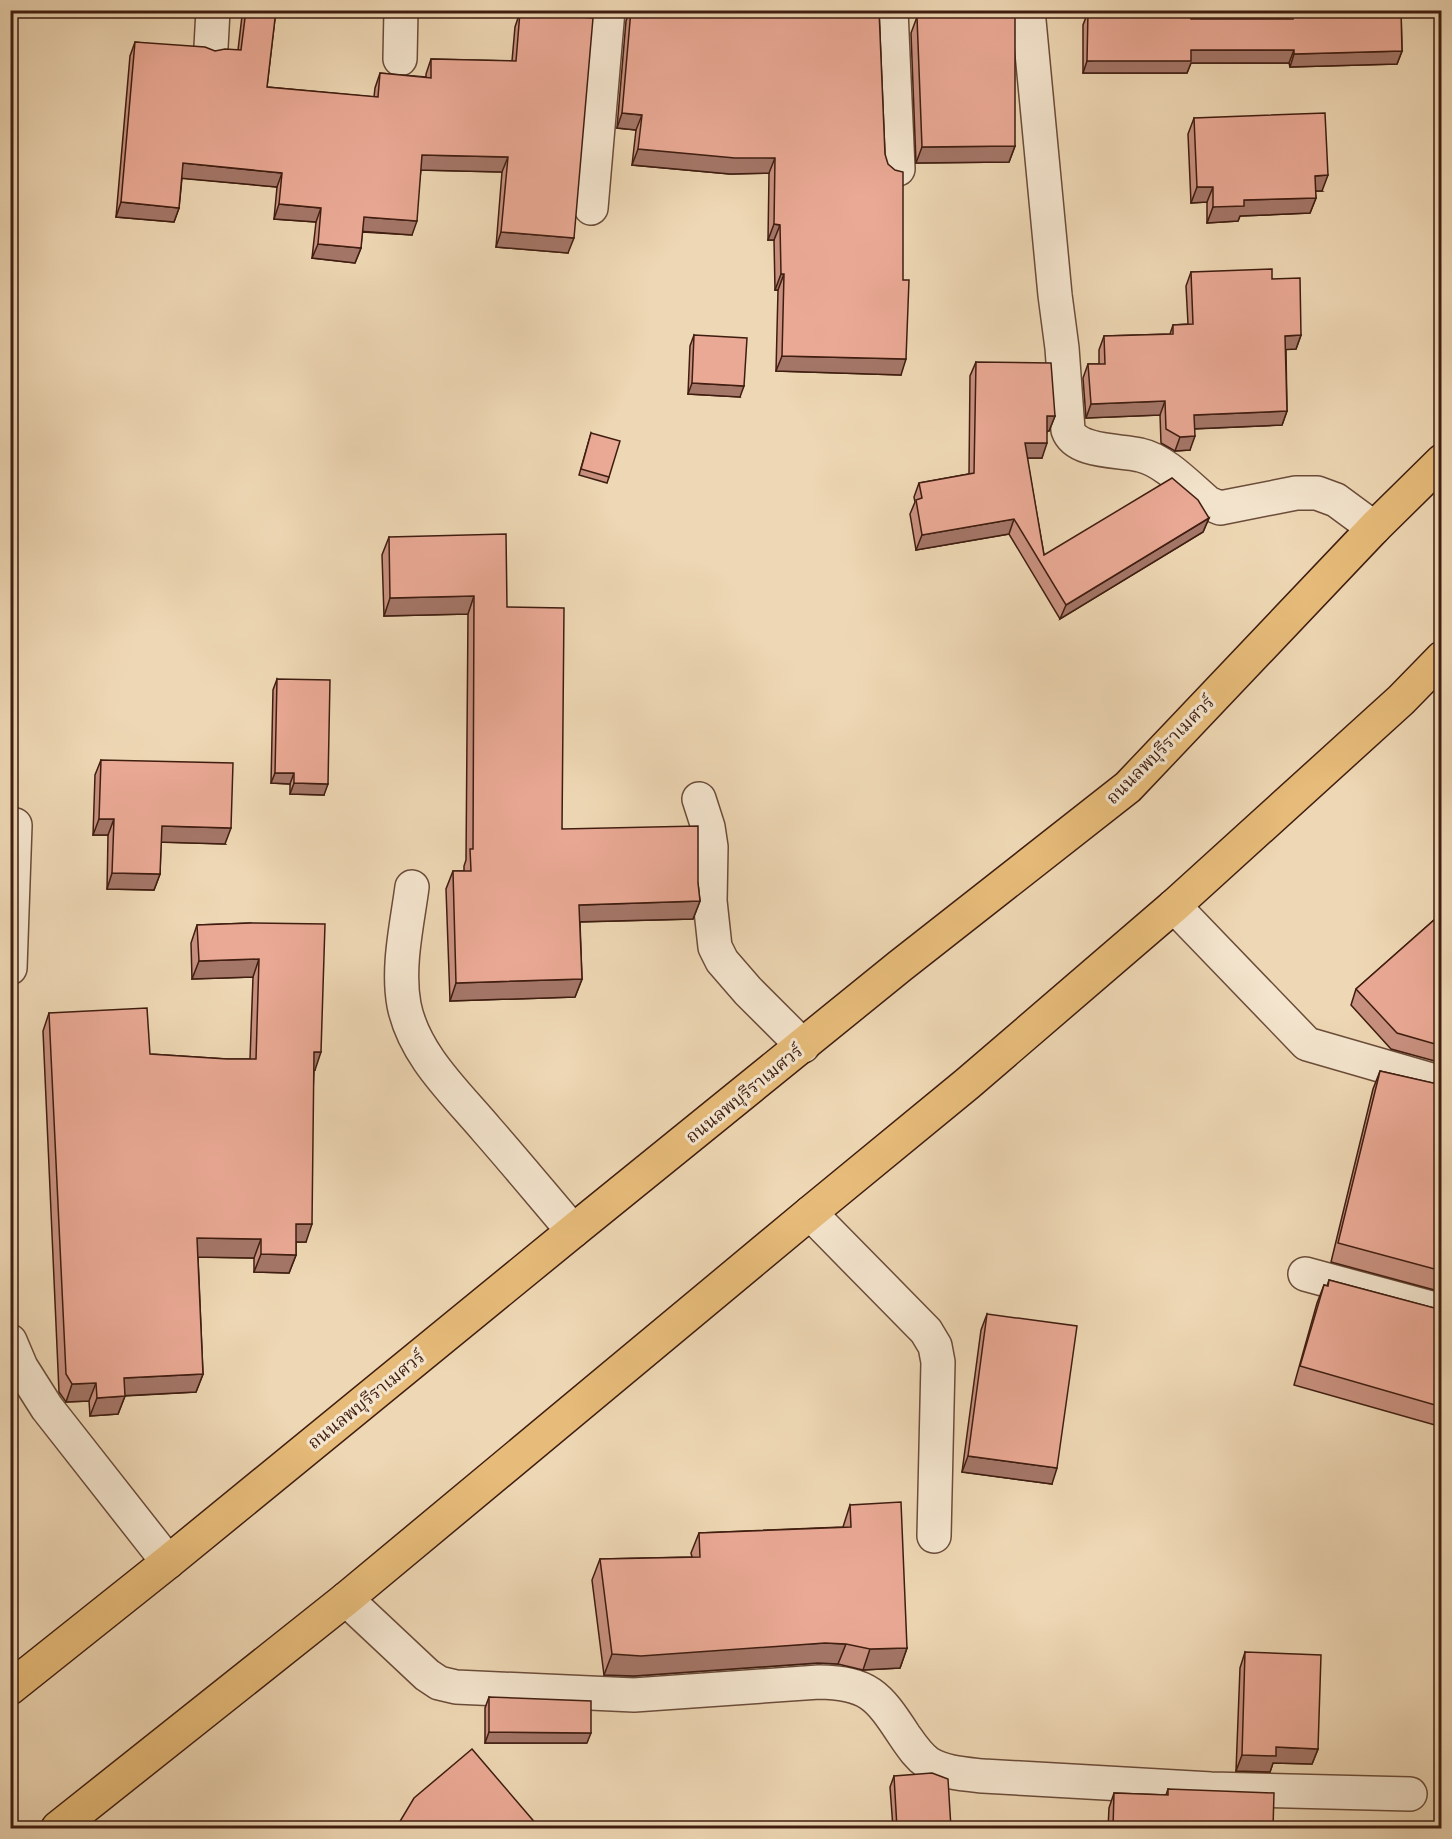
<svg xmlns="http://www.w3.org/2000/svg" width="1452" height="1839" viewBox="0 0 1452 1839" font-family="Alegreya,'Noto Serif Thai',serif">
  <style>
    .lines { fill: none; stroke-linecap: round; stroke-linejoin: round }
    .minor-casing { stroke: #6b4c39; stroke-width: 36 }
    .major-casing { stroke: #3f1d10; stroke-width: 36 }
    .minor { stroke: #f4e5ce; stroke-width: 33 }
    .major { stroke: #e7bc7a; stroke-width: 33 }
    .wall { fill: #c99180; stroke: #3f1d10; stroke-width: 1.5 }
    .shaded-wall { fill: #a47668; stroke: #3f1d10; stroke-width: 1.5 }
    .building { fill: #eaa995; stroke: #3f1d10; stroke-width: 1.5 }
    .labels { text-anchor: middle; dominant-baseline: central; stroke-width: 6; stroke-linejoin: round; paint-order: stroke }
    .street-label { font-size: 18px; fill: #3f1d10; stroke: #f4e5ce }
  </style>
  <rect width="100%" height="100%" fill="#eed7b4"/>
  <filter id="stains"><feTurbulence type="fractalNoise" baseFrequency=".00333" numOctaves="4"/><feColorMatrix values="0 0 0 0 .2 0 0 0 0 .09 0 0 0 0 .02 0 0 0 .5 -.17"/></filter>
  <radialGradient id="worn" r=".72"><stop offset=".6" stop-color="#630" stop-opacity="0"/><stop offset="1" stop-color="#630" stop-opacity=".3"/></radialGradient>
  <g class="lines">
    <g class="minor-casing">
      <g id="minor">
        <polyline points="891,10 898,169"/>
        <path d="M1028,10l27,285 7,53 6,82c8,23 52,20 72,25 24,5 49,32 68,48l12,5 76,-15h21l19,7 38,28"/>
        <polyline points="211,47 213,10"/>
        <polyline points="400,59 401,10"/>
        <polyline points="591,208 608,10"/>
        <polyline points="699,799 708,827 711,847 710,901 715,947 722,961 748,991 803,1046"/>
        <polyline points="10,825 15,825 10,968"/>
        <path d="M412,887c-5,38 -15,80 -8,118 10,50 51,87 83,125 29,33 57,67 86,101"/>
        <polyline points="1174,906 1307,1044 1442,1083"/>
        <polyline points="810,1213 926,1331 935,1346 938,1362 934,1536"/>
        <polyline points="1305,1274 1442,1311"/>
        <polyline points="10,1341 21,1367 47,1408 168,1562"/>
        <path d="M346,1599l81,76 12,8 17,4 178,8 185,-13c49,1 59,13 85,53 7,10 14,21 24,28 16,10 37,11 55,13l228,13 199,5"/>
      </g>
    </g>
    <g class="major-casing">
      <g id="major">
        <polyline points="10,1688 168,1562 573,1231 900,966 1128,787 1374,528 1442,461"/>
        <polyline points="58,1828 346,1599 810,1213 967,1084 1174,906 1401,700 1442,658"/>
      </g>
    </g>
    <use href="#minor" class="minor"/>
    <use href="#major" class="major"/>
  </g>
  <g class="wall">
    <polygon points="244,10 276,10 267,87 374,97 375,88 380,73 426,77 426,74 431,59 512,61 515,27 520,12 568,253 496,247 502,172 421,170 412,235 362,232 361,248 355,263 312,258 316,222 274,219 277,187 182,178 179,208 174,222 116,217 130,56 135,42 215,51 238,50 242,16"/>
    <polygon points="630,10 689,10 715,13 715,10 879,10 885,154 901,375 776,371 778,290 775,290 774,240 768,240 769,173 730,174 632,165 636,130 617,128 626,21"/>
    <polygon points="1288,10 1401,10 1402,51 1397,64 1290,67 1289,63 1191,63 1187,73 1083,73 1083,25 1088,12 1191,19 1288,19"/>
    <polygon points="917,17 1015,146 1009,162 916,163 911,33"/>
    <polygon points="1194,118 1322,191 1315,191 1316,198 1310,213 1240,216 1238,221 1207,223 1207,202 1191,203 1188,134"/>
    <polygon points="1191,272 1272,279 1301,335 1296,349 1286,349 1287,411 1282,425 1194,429 1190,450 1175,451 1161,443 1160,415 1086,418 1083,378 1088,364 1099,364 1099,350 1104,336 1170,334 1173,325 1188,324 1186,286"/>
    <polygon points="694,335 740,397 688,394 690,346"/>
    <polygon points="976,362 1055,416 1049,431 1047,431 1042,458 1027,458 1044,555 1209,518 1203,532 1060,619 1009,534 916,550 910,514 915,502 914,497 919,483 969,474 970,376"/>
    <polygon points="591,433 609,477 607,483 579,475"/>
    <polygon points="389,537 507,607 562,829 698,883 700,901 693,919 580,922 582,979 575,997 450,1001 446,889 453,871 464,871 464,866 466,860 468,614 384,616 382,555"/>
    <polygon points="277,679 324,795 290,794 290,784 271,783 273,690"/>
    <polygon points="101,760 225,844 161,842 160,874 154,890 107,889 108,835 93,835 95,775"/>
    <polygon points="1442,913 1442,1063 1391,1049 1351,1005 1356,989"/>
    <polygon points="251,923 315,1070 314,1070 306,1242 296,1242 296,1255 289,1273 254,1272 254,1258 198,1257 203,1374 196,1392 125,1396 118,1414 90,1416 89,1401 66,1402 59,1392 43,1031 49,1013 150,1054 227,1059 250,1059 253,977 192,979 191,943 197,925"/>
    <polygon points="1380,1071 1442,1085 1442,1292 1331,1262 1373,1089"/>
    <polygon points="1329,1280 1442,1310 1442,1427 1294,1385 1317,1303 1324,1285 1327,1286"/>
    <polygon points="987,1314 1052,1484 962,1472 981,1330"/>
    <polygon points="850,1505 907,1648 900,1668 863,1670 838,1664 818,1663 634,1676 604,1675 592,1580 600,1559 692,1557 691,1553 699,1533 843,1527"/>
    <polygon points="1245,1652 1318,1749 1312,1764 1273,1763 1270,1772 1236,1771 1240,1668"/>
    <polygon points="489,1697 587,1743 485,1743 485,1708"/>
    <polygon points="894,1776 951,1828 893,1828 890,1787"/>
    <polygon points="1168,1789 1273,1828 1108,1828 1109,1808 1114,1793 1166,1795"/>
  </g>
  <g class="shaded-wall">
    <polygon points="1191,50 1294,50 1289,63 1191,63 1187,73 1083,73 1087,61"/>
    <polygon points="1402,51 1397,64 1290,67 1294,54"/>
    <polygon points="622,113 642,115 636,130 617,128"/>
    <polygon points="1015,146 1009,162 916,163 922,147"/>
    <polygon points="638,149 775,158 769,173 730,174 632,165"/>
    <polygon points="422,155 508,157 502,172 417,170"/>
    <polygon points="183,163 282,173 277,187 178,178"/>
    <polygon points="1328,175 1322,191 1309,191 1315,176"/>
    <polygon points="1197,187 1213,187 1207,202 1191,203"/>
    <polygon points="1316,198 1310,213 1240,216 1238,221 1207,223 1213,207 1244,200"/>
    <polygon points="121,202 179,208 174,222 116,217"/>
    <polygon points="279,204 321,208 316,222 274,219"/>
    <polygon points="364,217 417,221 412,235 358,231"/>
    <polygon points="774,224 780,225 774,240 768,240"/>
    <polygon points="501,232 574,238 568,253 496,247"/>
    <polygon points="318,244 361,248 355,263 312,258"/>
    <polygon points="781,274 784,274 778,290 775,290"/>
    <polygon points="1301,335 1296,349 1280,350 1285,336"/>
    <polygon points="782,356 906,359 901,375 776,371"/>
    <polygon points="692,383 744,386 740,397 688,394"/>
    <polygon points="1165,401 1160,415 1086,418 1091,404"/>
    <polygon points="1287,411 1282,425 1189,429 1194,415"/>
    <polygon points="1047,416 1055,416 1049,431 1042,431"/>
    <polygon points="1195,436 1190,450 1175,451 1180,437"/>
    <polygon points="1025,443 1047,443 1042,458 1019,458"/>
    <polygon points="1209,518 1203,532 1060,619 1066,605"/>
    <polygon points="1014,519 1009,534 916,550 922,535"/>
    <polygon points="474,596 468,614 384,616 390,598"/>
    <polygon points="275,773 294,773 290,784 271,783"/>
    <polygon points="294,783 328,784 324,795 290,794"/>
    <polygon points="99,819 114,819 108,835 93,835"/>
    <polygon points="162,826 231,828 225,844 156,842"/>
    <polygon points="112,873 160,874 154,890 107,889"/>
    <polygon points="700,901 693,919 573,922 579,905"/>
    <polygon points="259,959 253,977 192,979 199,961"/>
    <polygon points="582,979 575,997 450,1001 456,983"/>
    <polygon points="314,1052 321,1052 315,1070 307,1070"/>
    <polygon points="296,1224 312,1224 306,1242 290,1242"/>
    <polygon points="197,1238 261,1239 254,1258 190,1257"/>
    <polygon points="261,1254 296,1255 289,1273 254,1272"/>
    <polygon points="203,1374 196,1392 118,1396 124,1378"/>
    <polygon points="96,1383 89,1401 66,1402 72,1384"/>
    <polygon points="125,1396 118,1414 90,1416 97,1398"/>
    <polygon points="968,1456 1057,1468 1052,1484 962,1472"/>
    <polygon points="825,1643 846,1644 838,1664 818,1663 634,1676 604,1675 612,1654"/>
    <polygon points="907,1648 900,1668 863,1670 870,1649"/>
    <polygon points="489,1732 591,1733 587,1743 485,1743"/>
    <polygon points="1276,1747 1318,1749 1312,1764 1273,1763 1270,1772 1236,1771 1242,1755"/>
  </g>
  <g class="building">
    <polygon points="246,10 276,10 267,87 378,97 380,73 431,78 431,59 516,61 520,12 593,18 574,238 501,232 508,157 422,155 417,221 364,217 361,248 318,244 321,208 279,204 282,173 183,163 179,208 121,202 135,42 205,47 215,51 225,49 241,50"/>
    <polygon points="631,10 689,10 721,14 721,10 879,10 885,154 888,164 895,170 903,172 903,280 909,280 906,359 782,356 784,274 781,274 780,225 774,224 775,158 735,158 638,149 642,115 622,113"/>
    <polygon points="1293,10 1401,10 1402,51 1294,54 1294,50 1191,50 1191,61 1087,61 1088,12 1191,12 1191,19 1293,19"/>
    <polygon points="1015,16 1015,146 922,147 917,17"/>
    <polygon points="1325,113 1328,175 1315,176 1316,198 1244,200 1244,206 1213,207 1213,187 1197,187 1194,118"/>
    <polygon points="1272,269 1272,279 1300,278 1301,335 1285,336 1287,411 1194,415 1195,436 1180,437 1166,429 1165,401 1091,404 1088,364 1105,364 1104,336 1173,334 1173,325 1193,324 1191,272"/>
    <polygon points="694,335 747,338 744,386 692,383"/>
    <polygon points="976,362 1051,363 1055,416 1047,416 1047,443 1025,443 1044,555 1172,478 1198,500 1209,518 1066,605 1014,519 922,535 916,500 922,498 919,483 974,473"/>
    <polygon points="591,433 620,441 609,477 581,469"/>
    <polygon points="506,534 507,607 564,608 562,829 698,826 698,883 700,901 579,905 582,979 456,983 453,871 471,871 470,849 473,849 474,596 390,598 389,537"/>
    <polygon points="277,679 330,680 328,784 294,783 294,773 275,773"/>
    <polygon points="101,760 233,763 231,828 162,826 160,874 112,873 114,819 99,819"/>
    <polygon points="1442,913 1442,1046 1397,1033 1356,989"/>
    <polygon points="251,923 325,924 321,1052 314,1052 312,1224 296,1224 296,1255 261,1254 261,1239 197,1238 203,1374 124,1378 125,1396 97,1398 96,1383 72,1384 66,1374 49,1013 147,1008 150,1054 227,1059 256,1059 259,959 199,961 197,925"/>
    <polygon points="1380,1071 1442,1085 1442,1271 1338,1243"/>
    <polygon points="1329,1280 1442,1310 1442,1407 1300,1366 1324,1285 1328,1286"/>
    <polygon points="987,1314 1077,1326 1057,1468 968,1456"/>
    <polygon points="901,1502 907,1648 870,1649 846,1644 825,1643 641,1656 612,1654 600,1559 700,1557 699,1533 851,1527 850,1505"/>
    <polygon points="1245,1652 1321,1655 1318,1749 1276,1747 1276,1756 1242,1755"/>
    <polygon points="489,1697 591,1701 591,1733 489,1732"/>
    <polygon points="472,1749 537,1825 533,1828 396,1828 414,1798"/>
    <polygon points="932,1773 948,1779 951,1828 897,1828 894,1776"/>
    <polygon points="1168,1789 1274,1793 1273,1828 1113,1828 1114,1793 1168,1795"/>
  </g>
  <g class="labels">
    <g class="street-label">
      <text transform="translate(1160 750) rotate(-45)">ถนนลพบุรีราเมศวร์</text>
      <text transform="translate(744 1094) rotate(-39)">ถนนลพบุรีราเมศวร์</text>
      <text transform="translate(366 1400) rotate(-39)">ถนนลพบุรีราเมศวร์</text>
    </g>
  </g>
  <rect width="1452" height="1839" fill="none" stroke="#eed7b4" stroke-width="36"/>
  <rect x="12" y="12" width="1428" height="1815" fill="none" stroke="#3f1d10" stroke-width="3"/>
  <rect x="18" y="18" width="1416" height="1803" fill="none" stroke="#3f1d10" stroke-width="1.5"/>
  <rect width="100%" height="100%" filter="url(#stains)"/>
  <rect width="100%" height="100%" fill="url(#worn)"/>
</svg>
